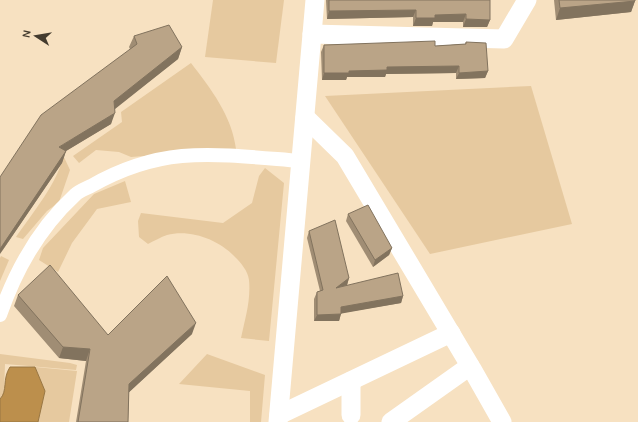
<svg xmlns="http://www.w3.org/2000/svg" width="638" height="422" viewBox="0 0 638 422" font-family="Karla,sans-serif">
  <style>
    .green { fill: #e6c99f }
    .water { fill: #bc8f4c; stroke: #987643 }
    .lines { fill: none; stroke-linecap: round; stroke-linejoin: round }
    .pedestrian { stroke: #fff; stroke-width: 14 }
    .minor { stroke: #fff; stroke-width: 19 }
    .wall { fill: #a08d74 }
    .shaded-wall { fill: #82735e }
    .building { fill: #baa487; stroke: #82735e }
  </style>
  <rect width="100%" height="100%" fill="#f7e1c1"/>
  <g class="green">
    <polygon points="213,0 284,0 276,63 205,57"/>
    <path d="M191,63c20,26 41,53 45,86l-105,8 -12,-5 -23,-2 -17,13 -6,-7 49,-34 -1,-10z"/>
    <polygon points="531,86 572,224 430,254 325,96"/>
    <path d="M63,155l7,15 -11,32 -12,9 -24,28 -7,-2c15,-22 44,-57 47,-82z"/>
    <path d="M265,168l19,15 -15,158 -28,-3c4,-19 10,-38 8,-58 -1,-9 -8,-17 -14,-23 -16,-17 -44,-28 -68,-22 -6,2 -13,6 -19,9l-9,-7 -1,-16 3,-8 82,10 29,-20 7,-27z"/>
    <polygon points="125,181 131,202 97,209 72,243 58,272 39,260 43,248 94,194"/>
    <polygon points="1,256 9,260 0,281 0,258"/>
    <polygon points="0,354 70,363 77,365 76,370 5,364 4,395 0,399"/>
    <polygon points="207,354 265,375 261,422 250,422 250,391 179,384"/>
    <polygon points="35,367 77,371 69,422 38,422 45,391"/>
  </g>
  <path class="water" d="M10,367h25l10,24 -7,31h-38v-23c8,-8 2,-20 10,-32z"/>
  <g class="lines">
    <path class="pedestrian" d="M0,315c16,-46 39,-87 75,-120 4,-4 10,-6 16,-9 28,-16 59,-27 91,-30 39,-3 79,2 118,5"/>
    <g class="minor">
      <polyline points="312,34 504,39 527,0"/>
      <polyline points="305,117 345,156 472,369 502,422"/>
      <polyline points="351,381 351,415"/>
      <polyline points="279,415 451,333"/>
      <polyline points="278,422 315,0"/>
      <polyline points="391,422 470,366"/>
    </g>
  </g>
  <g class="wall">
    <polygon points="326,0 490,0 490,20 487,27 463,27 463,22 433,22 432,26 413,26 413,17 327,19"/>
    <polygon points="554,0 635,0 635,1 631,12 556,20"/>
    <polygon points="134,36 182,47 178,59 114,109 111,124 66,151 62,163 0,254 130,49 129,47"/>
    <polygon points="466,42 488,71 485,78 456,79 456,73 386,74 385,77 347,77 346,80 322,80 321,52 324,45 435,46 465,44"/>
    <polygon points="348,214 392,248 389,255 373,267 346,221"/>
    <polygon points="309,231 349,278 347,285 403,296 401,303 341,313 339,321 314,321 314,299 317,292 320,291 307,238"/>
    <polygon points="18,295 108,335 192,334 129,392 128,422 76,422 86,361 59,358 14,306"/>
  </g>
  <g class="shaded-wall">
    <polygon points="635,1 631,12 556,20 560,8"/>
    <polygon points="416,10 413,17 327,19 329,11"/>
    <polygon points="466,14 463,22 433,22 432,26 413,26 416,18 435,15"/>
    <polygon points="466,19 490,20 487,27 463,27"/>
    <polygon points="182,47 178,59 110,113 114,101"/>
    <polygon points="459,66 456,73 386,74 385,77 347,77 346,80 322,80 324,73 349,71 387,67"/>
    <polygon points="488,71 485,78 456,79 459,73"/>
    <polygon points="115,113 111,124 66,151 62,163 0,254 0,249 59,147"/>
    <polygon points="392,248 389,255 373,267 375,260"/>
    <polygon points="349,278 347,285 336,288"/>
    <polygon points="403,296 401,303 339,314 341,307"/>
    <polygon points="341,314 339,321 314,321 317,315"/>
    <polygon points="196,323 192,334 125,396 129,384"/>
    <polygon points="63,347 90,349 86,361 59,358"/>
  </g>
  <g class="building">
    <polygon points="329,0 490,0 490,20 466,19 466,14 435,15 435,18 416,18 416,10 329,11"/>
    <polygon points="559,0 635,0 635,1 560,8"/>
    <polygon points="169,25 182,47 114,101 115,113 59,147 66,151 0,249 0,177 41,115 137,44 134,36"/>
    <polygon points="435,41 435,46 466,44 466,42 486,43 488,71 459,73 459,66 387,67 387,70 349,71 349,73 324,73 324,45"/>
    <polygon points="368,205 392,248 375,260 348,214"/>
    <polygon points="335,220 349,278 336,288 398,273 403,296 341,307 341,314 317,315 317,292 323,290 309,231"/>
    <polygon points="50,265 108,335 167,276 196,323 129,384 128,422 78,422 90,349 63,347 18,295"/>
  </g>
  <g transform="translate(36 36) rotate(282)" stroke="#f7e1c1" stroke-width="3" paint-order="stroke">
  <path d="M0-3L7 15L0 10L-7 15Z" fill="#443b2e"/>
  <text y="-6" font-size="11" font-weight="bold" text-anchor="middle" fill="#443b2e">N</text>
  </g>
</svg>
